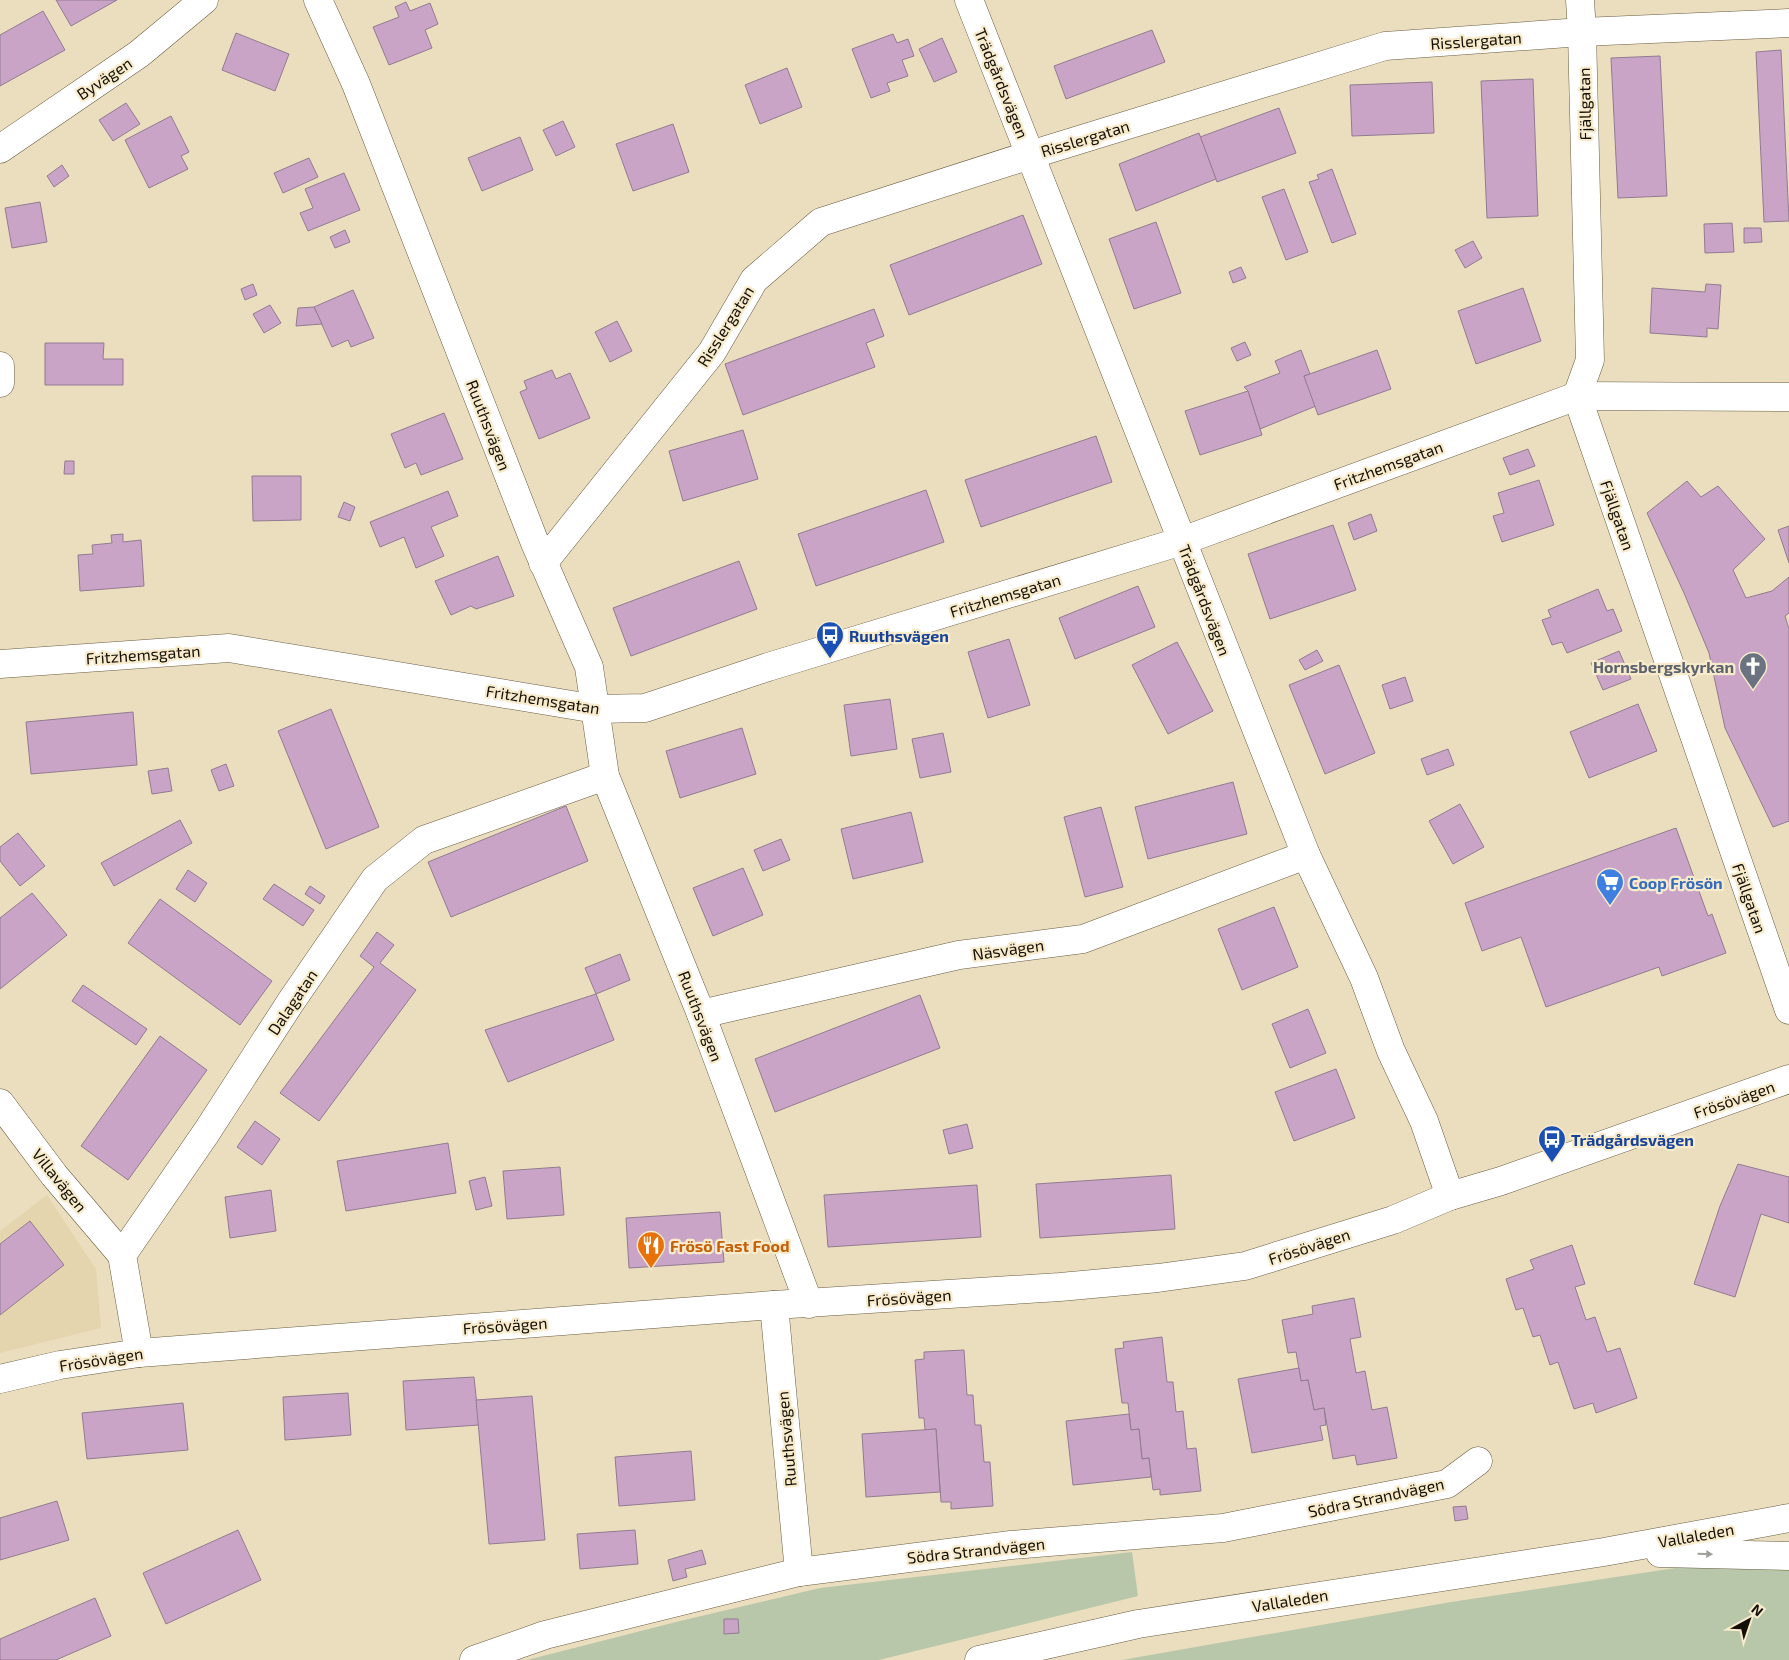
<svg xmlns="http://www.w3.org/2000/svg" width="1789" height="1660" viewBox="0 0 1789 1660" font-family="'Exo 2',sans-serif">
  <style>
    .built { fill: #e5d5af }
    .green { fill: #b8c7aa }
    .building { fill: #c9a4c7; stroke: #927b91 }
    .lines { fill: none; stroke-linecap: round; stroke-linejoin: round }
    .minor-casing { stroke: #695d42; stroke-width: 29 }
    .tertiary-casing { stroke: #695d42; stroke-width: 29 }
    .secondary-casing { stroke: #695d42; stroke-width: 29 }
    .minor { stroke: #fff; stroke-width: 28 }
    .tertiary { stroke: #fff; stroke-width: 28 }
    .secondary { stroke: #fff; stroke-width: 28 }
    .oneway { fill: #a19f9b }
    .labels { text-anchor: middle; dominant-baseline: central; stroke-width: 4.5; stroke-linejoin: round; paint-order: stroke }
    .street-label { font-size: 16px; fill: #130f05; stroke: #f8ebcc }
    .transit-label { font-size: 16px; font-weight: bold; fill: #164399; stroke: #f8ebcc; text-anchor: start }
    .worship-label { font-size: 16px; font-weight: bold; fill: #5b616d; stroke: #f8ebcc; text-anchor: end }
    .shop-label { font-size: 16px; font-weight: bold; fill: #366cbe; stroke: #f8ebcc; text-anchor: start }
    .food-label { font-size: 16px; font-weight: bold; fill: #c56008; stroke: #f8ebcc; text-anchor: start }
  </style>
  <rect width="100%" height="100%" fill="#ebdebf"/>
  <polygon class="built" points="47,1195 96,1269 101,1328 0,1353 0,1231"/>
  <g class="green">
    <polygon points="1132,1552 1138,1596 879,1660 527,1660 680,1621 820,1588"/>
    <polygon points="1695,1565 1789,1568 1789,1660 1122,1660 1451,1602"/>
  </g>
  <g class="building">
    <polygon points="56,0 117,0 71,26"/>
    <polygon points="406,2 410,11 430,3 438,24 425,30 432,48 389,65 373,27 399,17 395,7"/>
    <polygon points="43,11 65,50 0,86 0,35"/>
    <polygon points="1152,30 1165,62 1066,99 1054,66"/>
    <polygon points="236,33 289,54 275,91 222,70"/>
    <polygon points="893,34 897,43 908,39 914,56 902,60 908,76 887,83 890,91 871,98 852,49"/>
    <polygon points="942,38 957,72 934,82 919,49"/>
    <polygon points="1781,50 1789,221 1764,222 1756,52"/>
    <polygon points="1660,56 1667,196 1618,198 1611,58"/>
    <polygon points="787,68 802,107 760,124 745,85"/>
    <polygon points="1533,79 1538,216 1487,218 1481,81"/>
    <polygon points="1432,82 1434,133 1352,136 1350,85"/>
    <polygon points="126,103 140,124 113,141 99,120"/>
    <polygon points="1279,108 1296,153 1217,182 1200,137"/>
    <polygon points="171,116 189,152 181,156 188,169 149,188 125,140"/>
    <polygon points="563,121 575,147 556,156 543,130"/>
    <polygon points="673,124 689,172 633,191 616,144"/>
    <polygon points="1199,133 1216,179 1136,211 1119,164"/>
    <polygon points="520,137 533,170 482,191 468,158"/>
    <polygon points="309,158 318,177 283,193 274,173"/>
    <polygon points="62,165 69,176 54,187 47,176"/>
    <polygon points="1332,169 1356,234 1332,243 1309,182 1319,179 1317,175"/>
    <polygon points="344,173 360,210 308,231 300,213 313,208 305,189"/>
    <polygon points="1284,189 1308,252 1286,260 1262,197"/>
    <polygon points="40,202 47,242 12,248 5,208"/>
    <polygon points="1023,215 1042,264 909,315 890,265"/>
    <polygon points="1156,222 1181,293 1134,309 1109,239"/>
    <polygon points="1732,223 1734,252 1705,253 1704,224"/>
    <polygon points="1744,228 1761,228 1762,242 1744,243"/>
    <polygon points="345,230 350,242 335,248 330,237"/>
    <polygon points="1473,241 1482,258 1465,268 1455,250"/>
    <polygon points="1241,267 1246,278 1233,283 1229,272"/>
    <polygon points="253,284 257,295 245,300 241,289"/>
    <polygon points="1706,284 1721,285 1718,329 1707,328 1707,337 1650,333 1652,288 1705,292"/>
    <polygon points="1523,288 1541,341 1476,364 1458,311"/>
    <polygon points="353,290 374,338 351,347 348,340 332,347 314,307"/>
    <polygon points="270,305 281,323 264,333 253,314"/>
    <polygon points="314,307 322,324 296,326 298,308"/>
    <polygon points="874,309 884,336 866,343 875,367 743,415 725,364"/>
    <polygon points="617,321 632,351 610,362 595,332"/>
    <polygon points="1245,342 1251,355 1237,361 1231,348"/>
    <polygon points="45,343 104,343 103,359 123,359 123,385 45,385"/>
    <polygon points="1301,350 1310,374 1304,376 1316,406 1260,429 1248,391 1244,387 1280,373 1275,361"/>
    <polygon points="1377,350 1391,389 1318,415 1304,376"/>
    <polygon points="552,370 556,379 570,373 590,418 539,439 520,392 527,389 524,381"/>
    <polygon points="1248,391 1262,435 1200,455 1185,411"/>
    <polygon points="444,413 463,459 421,475 416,463 405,468 391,434"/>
    <polygon points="743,430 758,479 683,501 669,451"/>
    <polygon points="1096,436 1112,482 981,527 965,480"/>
    <polygon points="1528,449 1535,466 1510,475 1503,458"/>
    <polygon points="65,461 74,461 74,474 64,474"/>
    <polygon points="252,476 301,476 301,520 253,521"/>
    <polygon points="1539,480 1554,525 1502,542 1493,516 1504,513 1498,493"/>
    <polygon points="1687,481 1701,497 1718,486 1765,539 1733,570 1746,598 1772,591 1789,577 1789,613 1785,616 1789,629 1789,821 1773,827 1725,728 1709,653 1684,593 1647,513"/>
    <polygon points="926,490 944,542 816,586 798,534"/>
    <polygon points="448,491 458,516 431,527 444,556 416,568 404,537 380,547 370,522"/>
    <polygon points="344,502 355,507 350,521 338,517"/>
    <polygon points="1371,514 1377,531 1354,540 1348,523"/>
    <polygon points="1333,525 1356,590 1270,619 1248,554"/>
    <polygon points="1789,526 1789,563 1778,530"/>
    <polygon points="123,534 123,542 141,540 144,586 80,591 78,555 93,554 92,545 112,543 111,535"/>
    <polygon points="498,556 514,596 476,609 471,606 451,615 435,581"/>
    <polygon points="739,561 757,609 631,656 613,608"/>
    <polygon points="1138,586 1155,627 1075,659 1059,618"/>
    <polygon points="1598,589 1607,611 1613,609 1622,631 1567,653 1562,642 1552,645 1542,620 1551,617 1548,610"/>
    <polygon points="1009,639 1030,705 988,718 968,652"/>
    <polygon points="1177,642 1213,711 1168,734 1132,665"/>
    <polygon points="1317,650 1323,661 1305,670 1299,660"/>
    <polygon points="1619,651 1631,679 1603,690 1591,663"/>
    <polygon points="1339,665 1375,753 1325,774 1289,685"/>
    <polygon points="1405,677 1413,701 1390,709 1382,685"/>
    <polygon points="890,699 897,749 851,756 844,705"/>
    <polygon points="1638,704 1657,751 1589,778 1570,732"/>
    <polygon points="331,709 379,827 326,849 278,731"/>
    <polygon points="133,712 137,765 31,774 26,722"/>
    <polygon points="742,728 756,774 680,798 666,751"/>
    <polygon points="943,733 951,772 920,778 912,739"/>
    <polygon points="1448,749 1454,765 1427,775 1421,759"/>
    <polygon points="226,764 234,786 219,791 211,770"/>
    <polygon points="168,768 172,791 152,794 148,771"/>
    <polygon points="1233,782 1247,834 1148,859 1135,807"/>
    <polygon points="1460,804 1484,847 1453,864 1429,821"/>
    <polygon points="566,806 588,861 451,917 428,862"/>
    <polygon points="1101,807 1123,887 1085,897 1064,817"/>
    <polygon points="911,812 923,862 853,879 841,829"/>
    <polygon points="180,820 192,843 114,886 101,863"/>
    <polygon points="1676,828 1708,916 1712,914 1726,953 1662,976 1659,967 1546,1007 1521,937 1482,951 1465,903"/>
    <polygon points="18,833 45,866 20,886 0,861 0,847"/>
    <polygon points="781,839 790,860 763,871 754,850"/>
    <polygon points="743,868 763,915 713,936 693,888"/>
    <polygon points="188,870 207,883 195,902 176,889"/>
    <polygon points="274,884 314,910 303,926 263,899"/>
    <polygon points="310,886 325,896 320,904 305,894"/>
    <polygon points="32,893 67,935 0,989 0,918"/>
    <polygon points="160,899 272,981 240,1025 128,943"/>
    <polygon points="1274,907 1298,967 1242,990 1218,929"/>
    <polygon points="377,932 394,945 380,963 416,990 319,1121 280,1093 374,967 360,956"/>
    <polygon points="620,954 630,980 596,994 585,968"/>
    <polygon points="83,985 147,1029 136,1045 72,1001"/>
    <polygon points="596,994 614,1040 508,1082 485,1030"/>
    <polygon points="920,995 940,1048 775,1112 755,1059"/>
    <polygon points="1308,1009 1326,1053 1290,1068 1272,1024"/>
    <polygon points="160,1036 207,1070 128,1180 81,1146"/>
    <polygon points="1336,1069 1355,1118 1294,1141 1275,1092"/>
    <polygon points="255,1121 280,1139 262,1165 237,1147"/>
    <polygon points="967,1124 973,1148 949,1154 943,1130"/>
    <polygon points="448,1143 456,1193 346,1211 337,1161"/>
    <polygon points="1738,1164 1789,1177 1789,1223 1761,1214 1735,1297 1694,1284 1720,1206"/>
    <polygon points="560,1167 564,1215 507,1219 503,1171"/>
    <polygon points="1171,1175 1175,1229 1040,1238 1036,1184"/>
    <polygon points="485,1177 492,1206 476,1210 469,1181"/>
    <polygon points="977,1185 981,1237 828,1247 824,1195"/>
    <polygon points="271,1190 276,1231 230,1238 225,1197"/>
    <polygon points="720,1212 724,1262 629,1268 626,1218"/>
    <polygon points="30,1221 64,1265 0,1315 0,1244"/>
    <polygon points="1572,1245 1585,1284 1575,1287 1586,1320 1595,1317 1607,1352 1620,1348 1637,1398 1596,1413 1593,1403 1574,1409 1558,1362 1550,1365 1540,1335 1533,1337 1523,1308 1516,1310 1506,1279 1534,1269 1530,1260"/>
    <polygon points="1354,1298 1361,1337 1350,1339 1356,1373 1365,1371 1372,1410 1387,1407 1397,1458 1357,1465 1355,1455 1333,1459 1324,1408 1314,1410 1308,1380 1301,1381 1296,1352 1288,1353 1282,1320 1313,1314 1312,1306"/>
    <polygon points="1162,1337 1167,1382 1173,1382 1176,1412 1183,1411 1187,1449 1196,1448 1201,1491 1160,1495 1160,1489 1153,1490 1149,1458 1142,1459 1139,1429 1131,1430 1128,1403 1122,1403 1115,1349 1124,1348 1123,1342"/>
    <polygon points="964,1350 967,1395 973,1395 975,1425 981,1425 984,1462 990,1462 993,1506 951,1509 951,1502 941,1502 936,1429 925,1430 924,1418 919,1418 915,1360 924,1359 924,1352"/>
    <polygon points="1299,1368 1301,1381 1308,1380 1314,1410 1324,1408 1326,1425 1320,1426 1323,1440 1252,1453 1238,1379"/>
    <polygon points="474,1377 479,1425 406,1430 403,1381"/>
    <polygon points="348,1393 351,1435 285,1440 283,1397"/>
    <polygon points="532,1396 545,1540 489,1544 476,1400"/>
    <polygon points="183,1403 188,1450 87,1459 82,1413"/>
    <polygon points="1129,1414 1131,1430 1139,1429 1142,1459 1149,1458 1151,1477 1073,1485 1066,1421"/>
    <polygon points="936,1429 940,1492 866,1497 862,1434"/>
    <polygon points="691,1451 695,1500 619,1506 615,1457"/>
    <polygon points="57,1501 69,1540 0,1560 0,1518"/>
    <polygon points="1466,1506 1468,1519 1455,1521 1453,1507"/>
    <polygon points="238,1530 261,1580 166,1624 143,1573"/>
    <polygon points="635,1530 638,1564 580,1569 577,1534"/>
    <polygon points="702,1550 706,1564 685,1569 687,1577 673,1581 668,1560"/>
    <polygon points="95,1598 111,1636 56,1660 0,1660 0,1639"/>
    <polygon points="724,1619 738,1619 739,1633 724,1634"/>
  </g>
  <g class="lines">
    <g class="minor-casing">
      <g id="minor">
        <polyline points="318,0 356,84 535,543 589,667 605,776 701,1014 809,1304"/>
        <polyline points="969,0 1306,855 1364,978 1391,1051 1424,1121 1450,1196"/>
        <polyline points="1580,0 1582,32 1590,360 1577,396 1789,1010"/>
        <polyline points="0,149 139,54 204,0"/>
        <polyline points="0,366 0,383"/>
        <polyline points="543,563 712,352 754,280 821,222 1030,155 1385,46 1582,32 1789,23"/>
        <polyline points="0,664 229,648 596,709 645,708 768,667 1182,541 1577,396 1789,397"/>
        <polyline points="701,1014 959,955 1083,939 1306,855"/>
        <polyline points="0,1103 54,1175 122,1255"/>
        <polyline points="774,1305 799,1572"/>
        <polyline points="139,1353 122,1255 206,1133 290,1003 375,879 424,840 605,776"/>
        <polyline points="474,1660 545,1635 799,1572 1011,1545 1223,1528 1447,1484 1478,1461"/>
      </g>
    </g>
    <g class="tertiary-casing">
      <polyline id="tertiary" points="0,1379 60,1365 139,1353 774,1305 1060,1287 1158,1278 1245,1266 1393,1220 1450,1196 1501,1181 1789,1079"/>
    </g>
    <g class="secondary-casing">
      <g id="secondary">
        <polyline points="1660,1553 1789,1556"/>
        <polyline points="979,1660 1138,1624 1604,1552 1789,1518"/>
      </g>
    </g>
    <use href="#minor" class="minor"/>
    <use href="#tertiary" class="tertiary"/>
    <use href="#secondary" class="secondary"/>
  </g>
  <defs><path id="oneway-solid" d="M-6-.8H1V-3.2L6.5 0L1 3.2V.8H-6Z" transform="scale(1.25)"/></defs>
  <use class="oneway" href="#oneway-solid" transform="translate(1705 1554) rotate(1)"/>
  <defs>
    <g id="bus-pin" transform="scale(1.4375)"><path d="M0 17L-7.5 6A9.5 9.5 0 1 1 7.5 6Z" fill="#1a4fb4" stroke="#f8ebcc"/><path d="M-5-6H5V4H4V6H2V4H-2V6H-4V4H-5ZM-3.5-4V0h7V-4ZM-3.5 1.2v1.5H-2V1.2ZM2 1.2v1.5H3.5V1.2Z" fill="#fff"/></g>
    <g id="church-pin" transform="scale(1.4375)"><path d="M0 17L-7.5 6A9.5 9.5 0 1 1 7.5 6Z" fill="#6b7280" stroke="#f8ebcc"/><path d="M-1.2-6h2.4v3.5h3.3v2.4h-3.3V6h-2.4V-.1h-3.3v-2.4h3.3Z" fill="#fff"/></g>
    <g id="supermarket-pin" transform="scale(1.4375)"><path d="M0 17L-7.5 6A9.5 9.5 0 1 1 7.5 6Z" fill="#3f7fe0" stroke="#f8ebcc"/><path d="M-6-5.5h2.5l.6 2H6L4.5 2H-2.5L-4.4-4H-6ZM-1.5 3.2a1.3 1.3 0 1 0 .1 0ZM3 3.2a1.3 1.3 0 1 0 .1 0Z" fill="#fff"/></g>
    <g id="restaurant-pin" transform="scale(1.4375)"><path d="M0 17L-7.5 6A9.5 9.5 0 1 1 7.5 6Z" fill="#e8710a" stroke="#f8ebcc"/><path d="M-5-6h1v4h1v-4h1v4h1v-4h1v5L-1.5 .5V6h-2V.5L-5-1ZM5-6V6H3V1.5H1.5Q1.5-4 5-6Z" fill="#fff"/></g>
  </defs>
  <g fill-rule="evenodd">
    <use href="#bus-pin" x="830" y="635"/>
    <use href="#church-pin" x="1753" y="666"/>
    <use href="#supermarket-pin" x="1610" y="882"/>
    <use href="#bus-pin" x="1552" y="1139"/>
    <use href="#restaurant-pin" x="651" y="1245"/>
  </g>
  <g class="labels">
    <g class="street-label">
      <text transform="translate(1476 40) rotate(-4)">Risslergatan</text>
      <text transform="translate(104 78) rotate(-34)">Byvägen</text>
      <text transform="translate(1002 83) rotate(68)">Trädgårdsvägen</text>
      <text transform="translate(1584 104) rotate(-91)">Fjällgatan</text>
      <text transform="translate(1085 138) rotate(-17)">Risslergatan</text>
      <text transform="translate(725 326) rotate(-58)">Risslergatan</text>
      <text transform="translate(489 425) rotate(69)">Ruuthsvägen</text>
      <text transform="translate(1388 465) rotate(-20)">Fritzhemsgatan</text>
      <text transform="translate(1618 515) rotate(71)">Fjällgatan</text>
      <text transform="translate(1005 595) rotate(-17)">Fritzhemsgatan</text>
      <text transform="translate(1205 600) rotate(69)">Trädgårdsvägen</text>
      <text transform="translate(143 654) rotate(-4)">Fritzhemsgatan</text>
      <text transform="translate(543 699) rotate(9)">Fritzhemsgatan</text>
      <text transform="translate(1750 898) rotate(71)">Fjällgatan</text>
      <text transform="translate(1008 949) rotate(-8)">Näsvägen</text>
      <text transform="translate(292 1002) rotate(-56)">Dalagatan</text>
      <text transform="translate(701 1016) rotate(69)">Ruuthsvägen</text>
      <text transform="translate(1734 1099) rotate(-19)">Frösövägen</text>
      <text transform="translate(60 1180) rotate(51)">Villavägen</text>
      <text transform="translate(1309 1246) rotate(-18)">Frösövägen</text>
      <text transform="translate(909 1297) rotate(-4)">Frösövägen</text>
      <text transform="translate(505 1325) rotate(-4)">Frösövägen</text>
      <text transform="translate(101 1359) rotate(-9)">Frösövägen</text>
      <text transform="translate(786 1439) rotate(-95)">Ruuthsvägen</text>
      <text transform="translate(1376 1497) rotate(-12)">Södra Strandvägen</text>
      <text transform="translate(1696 1535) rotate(-10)">Vallaleden</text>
      <text transform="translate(976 1550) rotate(-6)">Södra Strandvägen</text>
      <text transform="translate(1290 1600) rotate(-9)">Vallaleden</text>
    </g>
    <g class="transit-label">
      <text x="849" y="635">Ruuthsvägen</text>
      <text x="1571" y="1139">Trädgårdsvägen</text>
    </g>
    <g class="worship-label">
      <text x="1734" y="666">Hornsbergskyrkan</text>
    </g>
    <g class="shop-label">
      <text x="1629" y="882">Coop Frösön</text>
    </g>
    <g class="food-label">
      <text x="670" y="1245">Frösö Fast Food</text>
    </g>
  </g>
  <g transform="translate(1749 1620) rotate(40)" stroke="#f8ebcc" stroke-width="4" paint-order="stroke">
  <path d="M0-4L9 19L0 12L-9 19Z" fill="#130f05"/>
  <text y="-8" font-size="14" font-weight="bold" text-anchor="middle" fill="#130f05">N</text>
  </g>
</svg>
